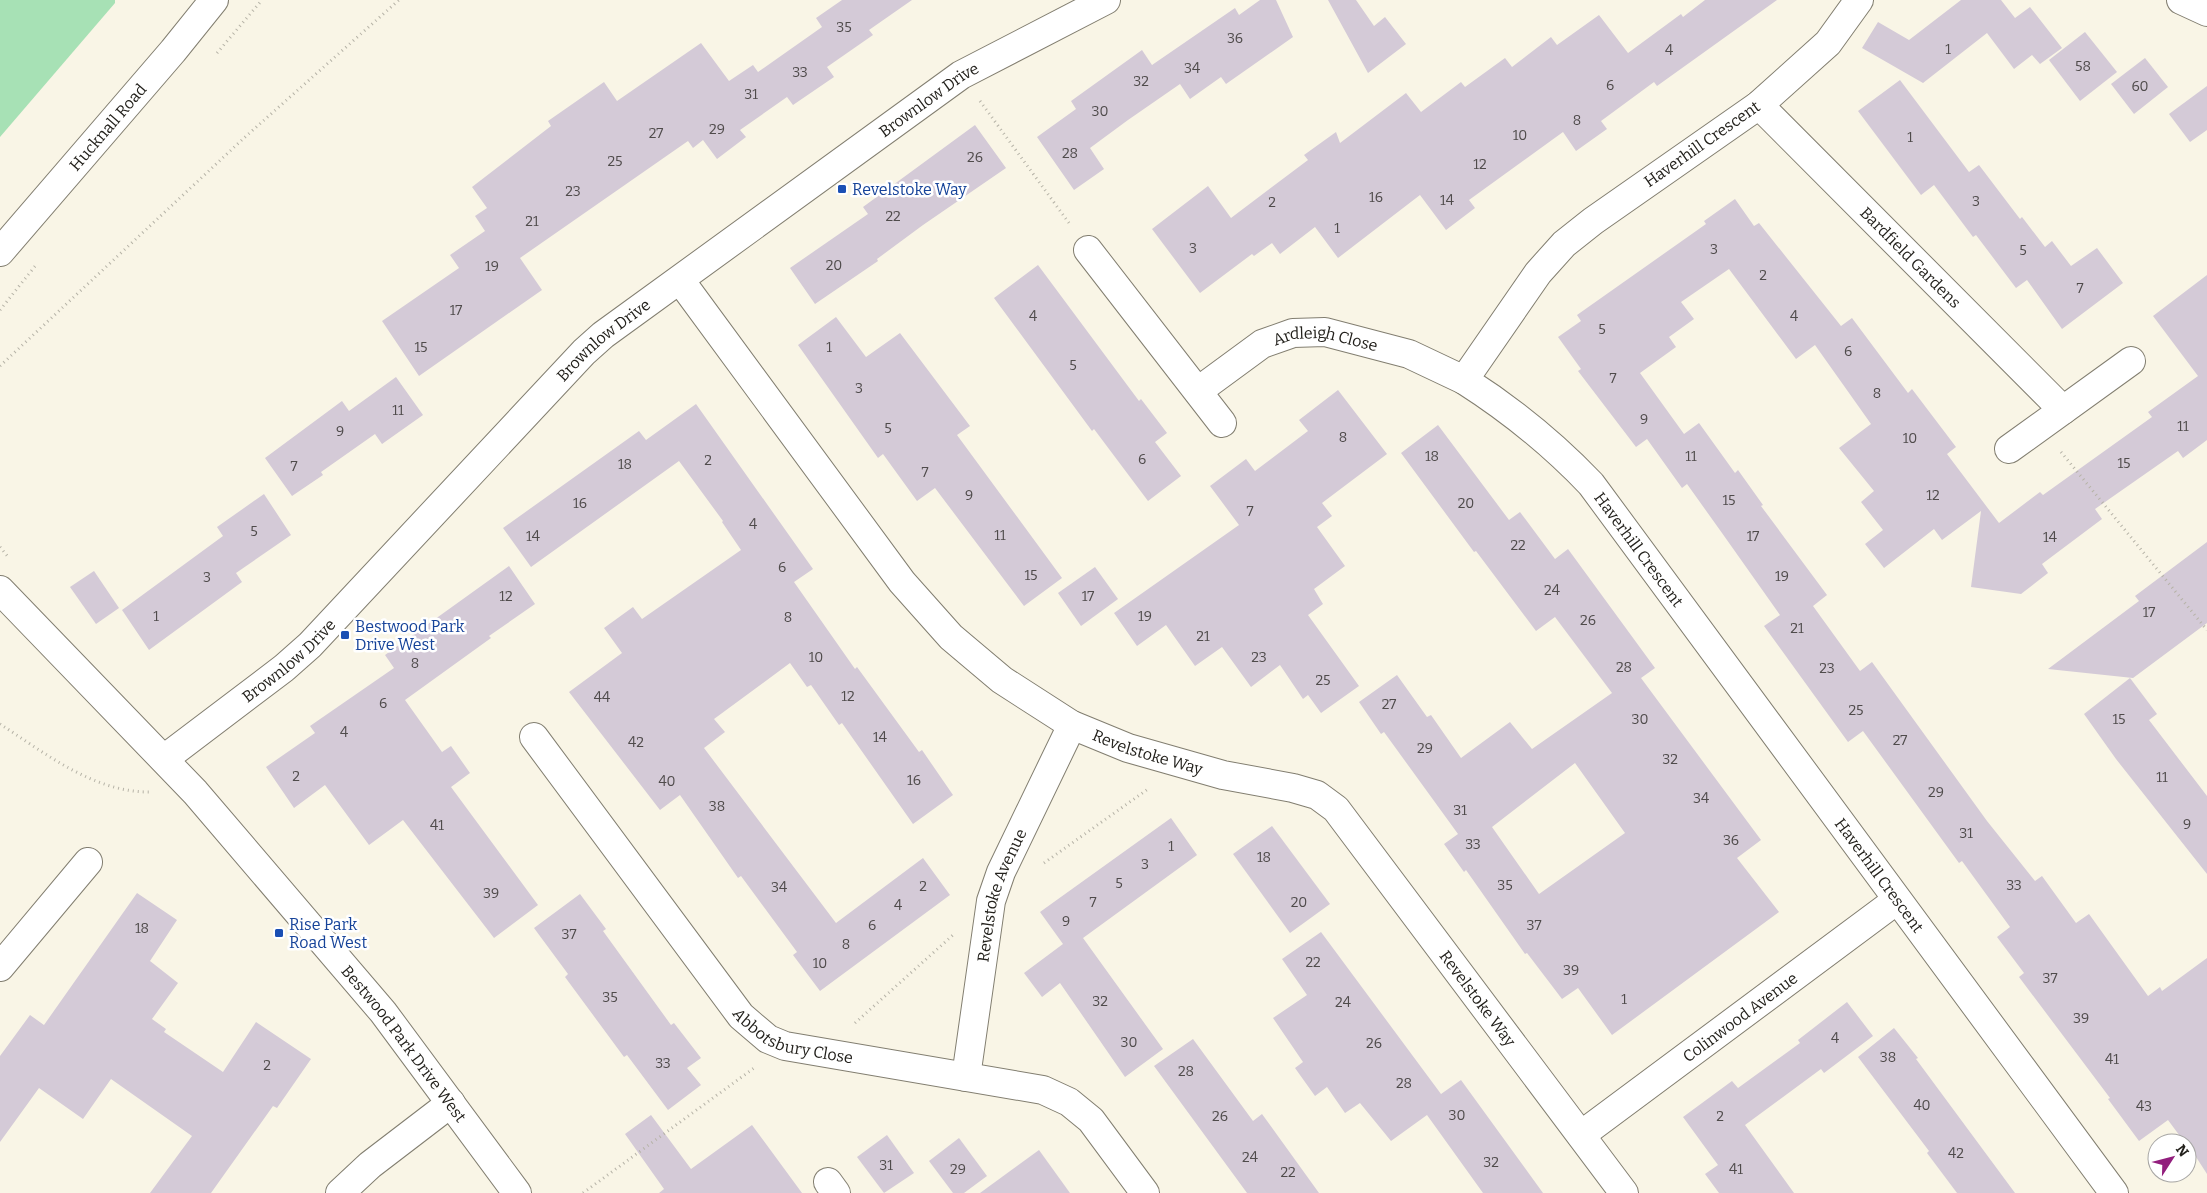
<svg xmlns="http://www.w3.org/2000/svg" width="2207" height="1193" viewBox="0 0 2207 1193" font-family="Bitter,serif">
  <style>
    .green { fill: #a7e1b5 }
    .building { fill: #d4cad7; fill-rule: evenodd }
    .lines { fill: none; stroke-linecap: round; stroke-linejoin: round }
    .minor-casing { stroke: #827e70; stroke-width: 30 }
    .major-casing { stroke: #827e70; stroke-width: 30 }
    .path { stroke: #b6b3a7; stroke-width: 3; stroke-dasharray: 1 4; stroke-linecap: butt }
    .minor { stroke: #fff; stroke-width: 28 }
    .major { stroke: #fff; stroke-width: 28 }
    .transit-dot { fill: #1a4fb4; stroke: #fff; stroke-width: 2 }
    .labels { text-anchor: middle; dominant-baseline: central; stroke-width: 5; stroke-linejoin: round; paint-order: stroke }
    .number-label { font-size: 14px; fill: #4f4b4b }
    .street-label { font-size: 16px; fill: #23211c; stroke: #fff }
    .transit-label { font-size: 16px; fill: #164399; stroke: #fff; text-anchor: start }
  </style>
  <rect width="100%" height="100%" fill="#f9f5e6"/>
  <polygon class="green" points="0,0 115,0 115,3 0,137"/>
  <g class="building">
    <polygon points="842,0 912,0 869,30 873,35 827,67 834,77 793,105 787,97 740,130 746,137 717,159 703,140 693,148 688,141 520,258 542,290 419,376 382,321 459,268 450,255 485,231 475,216 487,208 472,187 551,126 548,121 604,82 617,101 701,43 729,81 753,65 758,72 822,27 816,18"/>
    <polygon points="1260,0 1276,0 1293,37 1226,84 1221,77 1190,99 1180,84 1128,120 1090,148 1104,169 1074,190 1037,137 1076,109 1071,101 1142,50 1152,65 1235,8 1239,15"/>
    <polygon points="1328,0 1356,0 1374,26 1385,17 1406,44 1368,73"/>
    <polygon points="1705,0 1777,0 1657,86 1654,82 1601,121 1607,129 1576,151 1563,132 1469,200 1475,208 1446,230 1420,195 1338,258 1315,227 1280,254 1272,243 1254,256 1252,254 1200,293 1152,229 1208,186 1231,218 1308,160 1304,155 1336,132 1340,143 1406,93 1421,112 1461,82 1465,87 1505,58 1512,67 1551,37 1557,45 1599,15 1628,53 1681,14 1683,17"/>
    <polygon points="1961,0 2001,0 2015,18 2030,7 2062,48 2040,64 2032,55 2014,69 1987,33 1923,83 1862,48 1878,22 1909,40"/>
    <polygon points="2085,32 2117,72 2080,101 2049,60"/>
    <polygon points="2145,58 2168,87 2134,114 2111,84"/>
    <polygon points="1900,80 1969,172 1979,165 2020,219 2022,217 2045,247 2052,241 2071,266 2097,248 2123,283 2062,329 2027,280 2016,288 1976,235 1973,237 1934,185 1921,195 1858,111"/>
    <polygon points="2207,86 2207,130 2190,142 2169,114"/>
    <polygon points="975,125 1006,168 923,225 877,259 878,261 815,304 790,268 868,214 863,207"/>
    <polygon points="1735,199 1754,226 1759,223 1841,326 1852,318 1908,393 1912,389 1956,447 1947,454 1999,523 2040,492 2043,495 2152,417 2148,412 2198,376 2153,316 2207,275 2207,440 2183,458 2178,451 2095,509 2102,519 2042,564 2048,573 2021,594 1971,587 1981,511 1942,540 1934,529 1884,568 1865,544 1883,530 1861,502 1874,491 1839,448 1871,424 1815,345 1796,359 1729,269 1681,302 1694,319 1669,337 1676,347 1640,373 1684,434 1699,423 1735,473 1738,470 1763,505 1761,506 1827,595 1813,606 1860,671 1872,662 1987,821 2035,881 2042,876 2076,923 2089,914 2148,996 2160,987 2162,991 2207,958 2207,1174 2187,1143 2185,1143 2168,1120 2139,1141 2108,1099 2110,1098 2019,977 2024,973 1997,937 2010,927 1962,861 1959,863 1863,731 1848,742 1764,626 1780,615 1722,533 1687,484 1682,488 1647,439 1636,447 1578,371 1581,369 1558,337 1581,321 1577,315 1706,224 1704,221"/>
    <polygon points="1038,265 1139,401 1141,399 1167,433 1155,442 1181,476 1148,501 1094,429 1092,431 994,298"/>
    <polygon points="836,317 866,357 900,333 970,426 957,435 1062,578 1024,606 935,488 917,501 883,454 878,458 798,345"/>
    <polygon points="396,377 423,415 382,444 375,434 321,472 323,475 292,496 265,458 342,401 349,411"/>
    <polygon points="1338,390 1387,454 1322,503 1332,516 1317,527 1345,566 1314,589 1323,604 1308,615 1359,686 1321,713 1308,695 1303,699 1280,665 1251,687 1222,647 1195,666 1166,625 1137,646 1114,613 1239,525 1210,486 1246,459 1255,471 1308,431 1299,420"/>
    <polygon points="696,404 813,569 794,582 855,669 857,667 919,752 922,750 953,795 913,824 842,723 839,725 811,685 807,687 790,663 714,719 725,732 704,748 836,923 923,858 950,895 820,991 793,955 797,952 741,876 738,878 680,795 660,810 569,692 622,653 604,628 633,607 642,619 741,550 722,522 723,521 679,461 531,567 503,528 639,431 646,440"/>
    <path d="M1438,425l71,95 11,-8 35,47 13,-10 87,119 -14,10 120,162 -24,18 42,54 -167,123 -34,-47 -16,11 -35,-46 -2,1 -59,-84 -2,2 -20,-28 14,-10 -74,-102 -3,2 -22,-32 38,-27 30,42 4,-2 30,43 49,-36 22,27 80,-56 -57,-76 -19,14 -60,-80 -2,1 -73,-99zM1575,763l50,70 -86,61 -47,-67z"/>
    <polygon points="264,494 291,535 236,573 242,582 149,650 122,610 223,536 217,527"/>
    <polygon points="2207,542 2207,623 2133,678 2048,669 2139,601 2135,596"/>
    <polygon points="509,566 535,604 489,636 491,638 405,700 442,752 451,746 470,773 451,787 538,905 494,938 403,820 369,845 325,785 294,808 266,767 315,733 310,726 394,668 385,655"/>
    <polygon points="1095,567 1118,599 1081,626 1058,593"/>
    <polygon points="94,571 119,608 96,624 70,587"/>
    <polygon points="2130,678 2157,714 2149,720 2207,796 2207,874 2116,759 2084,714"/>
    <polygon points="1171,818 1197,855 1083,938 1163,1049 1125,1077 1060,983 1042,997 1024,973 1063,944 1040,912"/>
    <polygon points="1272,826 1330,904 1290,933 1233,854"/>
    <polygon points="137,893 177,920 150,961 178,983 152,1019 166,1029 164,1032 223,1072 256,1022 311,1059 277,1108 273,1106 211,1193 150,1193 192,1136 111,1079 83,1119 39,1088 0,1142 0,1056 30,1015 44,1025"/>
    <polygon points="580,894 606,929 603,931 671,1025 674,1023 701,1058 687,1068 701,1085 668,1110 627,1055 624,1057 565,977 568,974 534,928"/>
    <polygon points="1321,932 1441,1094 1461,1080 1543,1193 1483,1193 1427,1115 1391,1141 1360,1103 1345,1113 1327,1087 1315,1096 1295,1068 1303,1062 1273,1018 1307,995 1282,959"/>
    <polygon points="1847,1002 1873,1036 1824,1073 1821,1069 1745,1125 1794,1193 1719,1193 1705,1174 1718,1165 1683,1117 1732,1081 1738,1088 1800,1043 1798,1040"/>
    <polygon points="1894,1028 1918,1058 1916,1059 2015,1193 1957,1193 1927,1153 1929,1151 1858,1057"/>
    <polygon points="1193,1039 1253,1121 1262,1114 1319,1193 1247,1193 1154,1066"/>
    <polygon points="651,1115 691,1169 752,1125 802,1193 659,1193 664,1189 625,1134"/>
    <polygon points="887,1135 914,1173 884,1193 857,1157"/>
    <polygon points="959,1138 987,1176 964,1193 953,1193 929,1161"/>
    <polygon points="1039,1150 1070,1193 980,1193"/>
  </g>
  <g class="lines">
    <g class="minor-casing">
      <g id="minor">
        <path id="s1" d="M1859,0l-31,43 -69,62 -166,116 -29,23 -26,29 -74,107c47,30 88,63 127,104l523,709"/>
        <polyline points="2181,0 2207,12"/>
        <path id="s2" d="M1759,105l304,305"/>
        <polyline points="1088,250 1222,423"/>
        <path id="s3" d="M680,280l222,302 49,55 51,43 70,45 56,23 95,27 70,13 24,7 19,14 288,384"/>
        <path id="s4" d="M1198,391l64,-47 31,-11 32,-1 84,22 55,26"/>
        <polyline points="2009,449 2131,361"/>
        <path id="s5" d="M0,590l195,202 188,220 134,181"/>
        <path id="s6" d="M534,737l207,279 27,23 17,7 258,44 26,12 22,18 54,73"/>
        <path id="s7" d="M164,759l120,-91 26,-23 274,-293 19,-17 358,-260 145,-75"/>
        <polyline points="0,967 88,862"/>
        <path id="s8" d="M966,1077l25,-176 10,-29 71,-147"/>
        <path id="s9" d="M1581,1135l316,-235"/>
        <polyline points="828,1182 836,1193"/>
        <polyline points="340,1193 370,1165 451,1103"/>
      </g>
    </g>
    <g class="major-casing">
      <g id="major">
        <path id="s10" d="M0,252l173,-201 41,-51"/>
      </g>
    </g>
    <g class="path">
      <polyline points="217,53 262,0"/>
      <polyline points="980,101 1069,223"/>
      <polyline points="0,310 36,265"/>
      <polyline points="0,366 244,138 399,0"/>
      <polyline points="2061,452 2207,630"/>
      <polyline points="0,547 9,558"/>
      <path d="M0,724c45,29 93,68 149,68"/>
      <polyline points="1044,863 1148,789"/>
      <polyline points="855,1023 953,935"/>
      <polyline points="583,1193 754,1068"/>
    </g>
    <use href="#minor" class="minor"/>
    <use href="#major" class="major"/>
  </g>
  <g class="transit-dot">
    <rect x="837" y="184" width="10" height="10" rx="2.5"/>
    <rect x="340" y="630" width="10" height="10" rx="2.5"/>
    <rect x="274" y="928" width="10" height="10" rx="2.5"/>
  </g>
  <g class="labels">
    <g class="number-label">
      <text x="844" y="27">35</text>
      <text x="1235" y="38">36</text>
      <text x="1948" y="49">1</text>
      <text x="1669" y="50">4</text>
      <text x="2083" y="66">58</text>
      <text x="1192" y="68">34</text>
      <text x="800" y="72">33</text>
      <text x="1141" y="81">32</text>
      <text x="1610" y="85">6</text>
      <text x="2140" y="86">60</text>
      <text x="751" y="94">31</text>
      <text x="1100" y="111">30</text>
      <text x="1577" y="120">8</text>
      <text x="717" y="129">29</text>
      <text x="656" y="133">27</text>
      <text x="1520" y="135">10</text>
      <text x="1910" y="137">1</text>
      <text x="1070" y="153">28</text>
      <text x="975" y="157">26</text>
      <text x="615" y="161">25</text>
      <text x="1480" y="164">12</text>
      <text x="573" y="191">23</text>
      <text x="1376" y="197">16</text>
      <text x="1447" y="200">14</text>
      <text x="1976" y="201">3</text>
      <text x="1272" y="202">2</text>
      <text x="893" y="216">22</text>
      <text x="532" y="221">21</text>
      <text x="1337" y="228">1</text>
      <text x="1193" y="248">3</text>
      <text x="1714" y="249">3</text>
      <text x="2023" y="250">5</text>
      <text x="834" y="265">20</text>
      <text x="492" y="266">19</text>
      <text x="1763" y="275">2</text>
      <text x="2080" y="288">7</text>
      <text x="456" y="310">17</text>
      <text x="1033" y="316">4</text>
      <text x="1794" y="316">4</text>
      <text x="1602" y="329">5</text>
      <text x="421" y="347">15</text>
      <text x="829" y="347">1</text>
      <text x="1848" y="351">6</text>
      <text x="1073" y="365">5</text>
      <text x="1613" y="378">7</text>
      <text x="859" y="388">3</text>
      <text x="1877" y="393">8</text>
      <text x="398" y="410">11</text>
      <text x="1644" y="419">9</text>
      <text x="2183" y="426">11</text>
      <text x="888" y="428">5</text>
      <text x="340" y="431">9</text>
      <text x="1343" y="437">8</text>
      <text x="1910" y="438">10</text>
      <text x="1432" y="456">18</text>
      <text x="1691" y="456">11</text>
      <text x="1142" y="459">6</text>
      <text x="708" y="460">2</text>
      <text x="2124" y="463">15</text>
      <text x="625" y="464">18</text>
      <text x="294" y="466">7</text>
      <text x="925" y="472">7</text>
      <text x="969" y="495">9</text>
      <text x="1933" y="495">12</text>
      <text x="1729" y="500">15</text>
      <text x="580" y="503">16</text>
      <text x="1466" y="503">20</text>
      <text x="1250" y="511">7</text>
      <text x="753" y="524">4</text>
      <text x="254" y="531">5</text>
      <text x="1000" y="535">11</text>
      <text x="533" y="536">14</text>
      <text x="1753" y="536">17</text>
      <text x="2050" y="537">14</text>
      <text x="1518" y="545">22</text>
      <text x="782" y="567">6</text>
      <text x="1031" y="575">15</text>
      <text x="1782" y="576">19</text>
      <text x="207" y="577">3</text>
      <text x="1552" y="590">24</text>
      <text x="506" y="596">12</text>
      <text x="1088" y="596">17</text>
      <text x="2149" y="612">17</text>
      <text x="156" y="616">1</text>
      <text x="1145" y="616">19</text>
      <text x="788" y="617">8</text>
      <text x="1588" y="620">26</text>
      <text x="1797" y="628">21</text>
      <text x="1203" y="636">21</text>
      <text x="816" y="657">10</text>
      <text x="1259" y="657">23</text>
      <text x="415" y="663">8</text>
      <text x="1624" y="667">28</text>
      <text x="1827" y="668">23</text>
      <text x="1323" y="680">25</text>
      <text x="848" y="696">12</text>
      <text x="602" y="697">44</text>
      <text x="383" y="703">6</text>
      <text x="1389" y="704">27</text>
      <text x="1856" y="710">25</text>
      <text x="1640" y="719">30</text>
      <text x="2119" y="719">15</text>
      <text x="344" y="732">4</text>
      <text x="880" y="737">14</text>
      <text x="1900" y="740">27</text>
      <text x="636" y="742">42</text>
      <text x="1425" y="748">29</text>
      <text x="1670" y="759">32</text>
      <text x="296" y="776">2</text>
      <text x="2162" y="777">11</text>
      <text x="914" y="780">16</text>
      <text x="667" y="781">40</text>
      <text x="1936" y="792">29</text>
      <text x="1701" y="798">34</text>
      <text x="717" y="806">38</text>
      <text x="1460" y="810">31</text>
      <text x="2187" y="824">9</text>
      <text x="437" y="825">41</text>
      <text x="1966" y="833">31</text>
      <text x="1731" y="840">36</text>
      <text x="1473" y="844">33</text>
      <text x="1171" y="846">1</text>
      <text x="1264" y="857">18</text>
      <text x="1145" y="864">3</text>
      <text x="1119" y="883">5</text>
      <text x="1505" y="885">35</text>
      <text x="2014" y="885">33</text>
      <text x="923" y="886">2</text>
      <text x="779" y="887">34</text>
      <text x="491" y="893">39</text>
      <text x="1093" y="902">7</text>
      <text x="1299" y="902">20</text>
      <text x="898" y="905">4</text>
      <text x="1066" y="921">9</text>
      <text x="872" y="925">6</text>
      <text x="1534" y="925">37</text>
      <text x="142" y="928">18</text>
      <text x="569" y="934">37</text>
      <text x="846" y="944">8</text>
      <text x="1313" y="962">22</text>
      <text x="820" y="963">10</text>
      <text x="1571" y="970">39</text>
      <text x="2050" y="978">37</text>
      <text x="610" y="997">35</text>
      <text x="1624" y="999">1</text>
      <text x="1100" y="1001">32</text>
      <text x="1343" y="1002">24</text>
      <text x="2081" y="1018">39</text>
      <text x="1835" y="1038">4</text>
      <text x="1129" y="1042">30</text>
      <text x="1374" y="1043">26</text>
      <text x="1888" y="1057">38</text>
      <text x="2112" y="1059">41</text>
      <text x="663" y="1063">33</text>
      <text x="267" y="1065">2</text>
      <text x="1186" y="1071">28</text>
      <text x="1404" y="1083">28</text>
      <text x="1922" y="1105">40</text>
      <text x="2144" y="1106">43</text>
      <text x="1457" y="1115">30</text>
      <text x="1220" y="1116">26</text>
      <text x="1720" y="1116">2</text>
      <text x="1956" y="1153">42</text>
      <text x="1250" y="1157">24</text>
      <text x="1491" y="1162">32</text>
      <text x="886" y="1165">31</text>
      <text x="958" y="1169">29</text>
      <text x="1736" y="1169">41</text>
      <text x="1288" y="1172">22</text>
    </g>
    <g class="street-label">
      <text stroke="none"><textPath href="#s7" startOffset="1014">Brownlow Drive</textPath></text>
      <text stroke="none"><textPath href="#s10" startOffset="165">Hucknall Road</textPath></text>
      <text transform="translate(1702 144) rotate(-35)">Haverhill Crescent</text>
      <text stroke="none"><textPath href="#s2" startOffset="215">Bardfield Gardens</textPath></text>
      <text stroke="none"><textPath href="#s7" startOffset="609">Brownlow Drive</textPath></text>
      <text stroke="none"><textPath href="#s4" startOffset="145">Ardleigh Close</textPath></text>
      <text stroke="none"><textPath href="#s1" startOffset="800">Haverhill Crescent</textPath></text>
      <text stroke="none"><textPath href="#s7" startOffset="159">Brownlow Drive</textPath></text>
      <text stroke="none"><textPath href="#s3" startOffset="679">Revelstoke Way</textPath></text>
      <text stroke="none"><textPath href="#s1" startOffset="1205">Haverhill Crescent</textPath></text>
      <text stroke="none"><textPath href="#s8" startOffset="186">Revelstoke Avenue</textPath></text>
      <text stroke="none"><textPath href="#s3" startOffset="1114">Revelstoke Way</textPath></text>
      <text stroke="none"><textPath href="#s9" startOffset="198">Colinwood Avenue</textPath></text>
      <text stroke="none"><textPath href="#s6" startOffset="405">Abbotsbury Close</textPath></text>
      <text stroke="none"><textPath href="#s5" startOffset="608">Bestwood Park Drive West</textPath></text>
    </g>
    <g class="transit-label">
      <text x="852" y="189">Revelstoke Way</text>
      <text x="355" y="626">Bestwood Park<tspan x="355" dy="18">Drive West</tspan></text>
      <text x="289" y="924">Rise Park<tspan x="289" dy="18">Road West</tspan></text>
    </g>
  </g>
  <g transform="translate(2172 1158) rotate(54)"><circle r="24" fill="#ffffff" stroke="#a7a6a4"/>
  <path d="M0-4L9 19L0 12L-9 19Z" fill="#921e7d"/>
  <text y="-8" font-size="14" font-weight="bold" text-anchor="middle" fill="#23211c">N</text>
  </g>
</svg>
